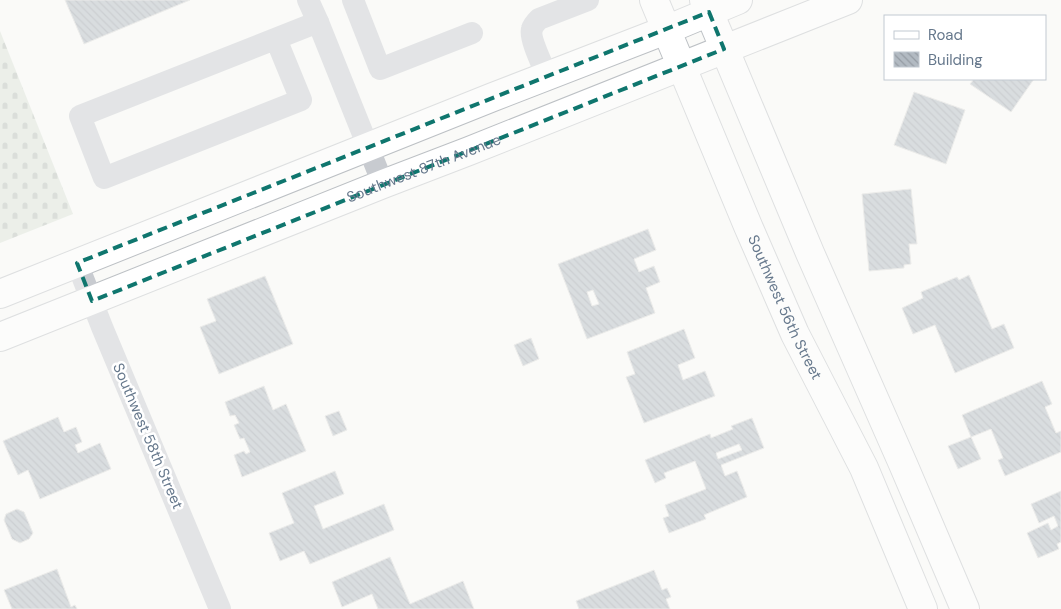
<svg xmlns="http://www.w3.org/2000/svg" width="1061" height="609" viewBox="0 0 1061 609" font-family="'DM Sans',sans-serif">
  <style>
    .cemetery { fill: url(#cemetery-stones) }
    .building { fill: url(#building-back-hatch); stroke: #dcdcda; fill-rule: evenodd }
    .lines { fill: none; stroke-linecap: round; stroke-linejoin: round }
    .major-casing { stroke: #bdc1c5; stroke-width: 30 }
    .minor { stroke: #c8cbd0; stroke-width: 22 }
    .major { stroke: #fff; stroke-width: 28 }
    .marked { fill: none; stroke: #0f766e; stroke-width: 4; stroke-dasharray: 10 6; stroke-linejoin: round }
    .labels { text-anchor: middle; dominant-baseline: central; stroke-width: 5; stroke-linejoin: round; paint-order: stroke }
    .street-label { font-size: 15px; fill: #66788c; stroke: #fff }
  </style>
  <defs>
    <pattern id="cemetery-stones" width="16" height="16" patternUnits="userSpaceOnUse" patternTransform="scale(1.25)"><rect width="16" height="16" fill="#dbe3d8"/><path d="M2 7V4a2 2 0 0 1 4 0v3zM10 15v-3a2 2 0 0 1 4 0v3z" fill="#b5bdb5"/></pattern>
    <pattern id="building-back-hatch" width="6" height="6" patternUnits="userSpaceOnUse" patternTransform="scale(1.25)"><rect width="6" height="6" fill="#b2bac2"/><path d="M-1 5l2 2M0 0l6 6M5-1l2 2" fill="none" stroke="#959ca4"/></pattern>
  </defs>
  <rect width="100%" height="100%" fill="#fafaf8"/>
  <polygon class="cemetery" points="0,31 73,214 0,243"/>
  <g class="building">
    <polygon points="65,0 190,0 84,44"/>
    <polygon points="974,79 1034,79 1011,112 970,84"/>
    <polygon points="914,92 965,110 946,164 894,145"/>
    <polygon points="911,189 917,244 909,244 911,264 904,265 904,268 869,271 862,194"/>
    <path d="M648,229l8,21 -22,9 5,13 15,-6 6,16 -14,6 9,25 -68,26 -29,-75zM593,290l6,14 -7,2 -5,-14z"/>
    <polygon points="969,275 992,329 1004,324 1014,348 955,373 935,325 913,334 902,308 923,298 921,292 957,277 959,280"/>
    <polygon points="265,276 293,344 219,374 200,327 216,321 207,299"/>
    <polygon points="684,329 695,358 678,365 683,380 705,371 715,396 644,423 626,377 635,374 627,352"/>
    <polygon points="531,338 539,359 523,366 514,345"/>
    <polygon points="1042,381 1052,404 1045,407 1056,433 1061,431 1061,452 1005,476 998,460 1003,458 991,429 971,437 962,415"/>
    <polygon points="264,386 273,410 286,404 306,451 242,477 234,455 244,451 246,454 250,452 244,438 240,439 234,425 239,423 235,415 230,416 225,402"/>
    <polygon points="339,411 347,430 333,436 325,416"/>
    <polygon points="58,417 64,432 76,427 82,442 75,445 78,453 100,443 111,469 40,499 28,470 18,475 3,441"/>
    <path d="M752,418l12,30 -43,17 4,11 12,-5 10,26 -43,18 2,4 -37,14 -6,-15 6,-2 -4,-11 41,-16 -11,-28 -31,12 2,5 -11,5 -10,-23 65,-26 1,4 22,-9 -2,-3zM739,444l3,6 -24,9 -2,-6z"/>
    <polygon points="971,437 981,459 958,469 948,446"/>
    <polygon points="335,471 344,494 314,506 323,529 384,504 394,530 310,564 304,551 280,561 269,533 294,523 282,493"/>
    <polygon points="1061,491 1061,542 1057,544 1059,549 1038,558 1027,533 1048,523 1051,530 1058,526 1054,516 1039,523 1031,504"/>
    <polygon points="17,509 24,512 33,533 29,539 20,543 12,539 4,520 6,514"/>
    <polygon points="390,557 410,604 463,581 474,609 378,609 372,594 342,607 332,582"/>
    <polygon points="57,569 71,607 75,605 77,609 12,609 4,590"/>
    <polygon points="654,570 662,590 667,588 671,597 666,599 670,609 579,609 576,601"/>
  </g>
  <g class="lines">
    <g class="major-casing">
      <g id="major">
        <path id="s1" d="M654,0l94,226 47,108 69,134 59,141"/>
        <polyline points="704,0 810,253 903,464 965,609"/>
        <polyline points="0,294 493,97 666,30 738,0"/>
        <path id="s2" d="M0,337l383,-153 86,-33 379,-151"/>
      </g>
    </g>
    <g class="minor">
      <polyline points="308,0 318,22 383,184"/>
      <polyline points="353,0 380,69 472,33"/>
      <polyline points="276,39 301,100 104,178 80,116 318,22"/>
      <path d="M547,76c-4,-10 -18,-38 -15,-47 1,-4 4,-7 7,-10l49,-19"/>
      <polyline points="77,263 102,327 220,609"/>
    </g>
    <use href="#major" class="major"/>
  </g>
  <path d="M0 0H1061V609H0ZM709,12l15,37 -632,252 -15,-38z" fill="#fafaf8" fill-opacity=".55" fill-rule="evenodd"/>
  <path class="marked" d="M709,12l15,37 -632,252 -15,-38z"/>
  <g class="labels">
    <g class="street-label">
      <text stroke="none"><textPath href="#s2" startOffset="456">Southwest 87th Avenue</textPath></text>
      <text stroke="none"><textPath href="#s1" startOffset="334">Southwest 56th Street</textPath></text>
      <text transform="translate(148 436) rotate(67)">Southwest 58th Street</text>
    </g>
  </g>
  <rect x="884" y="15" width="162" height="65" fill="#ffffff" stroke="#c2c9d1"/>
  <rect x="894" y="31" width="25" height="8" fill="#ffffff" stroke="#c2c9d1"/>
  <text x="928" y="40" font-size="15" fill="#66788c">Road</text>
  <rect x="894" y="52" width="25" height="15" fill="url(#building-back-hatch)" stroke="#c2c9d1"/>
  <text x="928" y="65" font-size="15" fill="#66788c">Building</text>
</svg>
